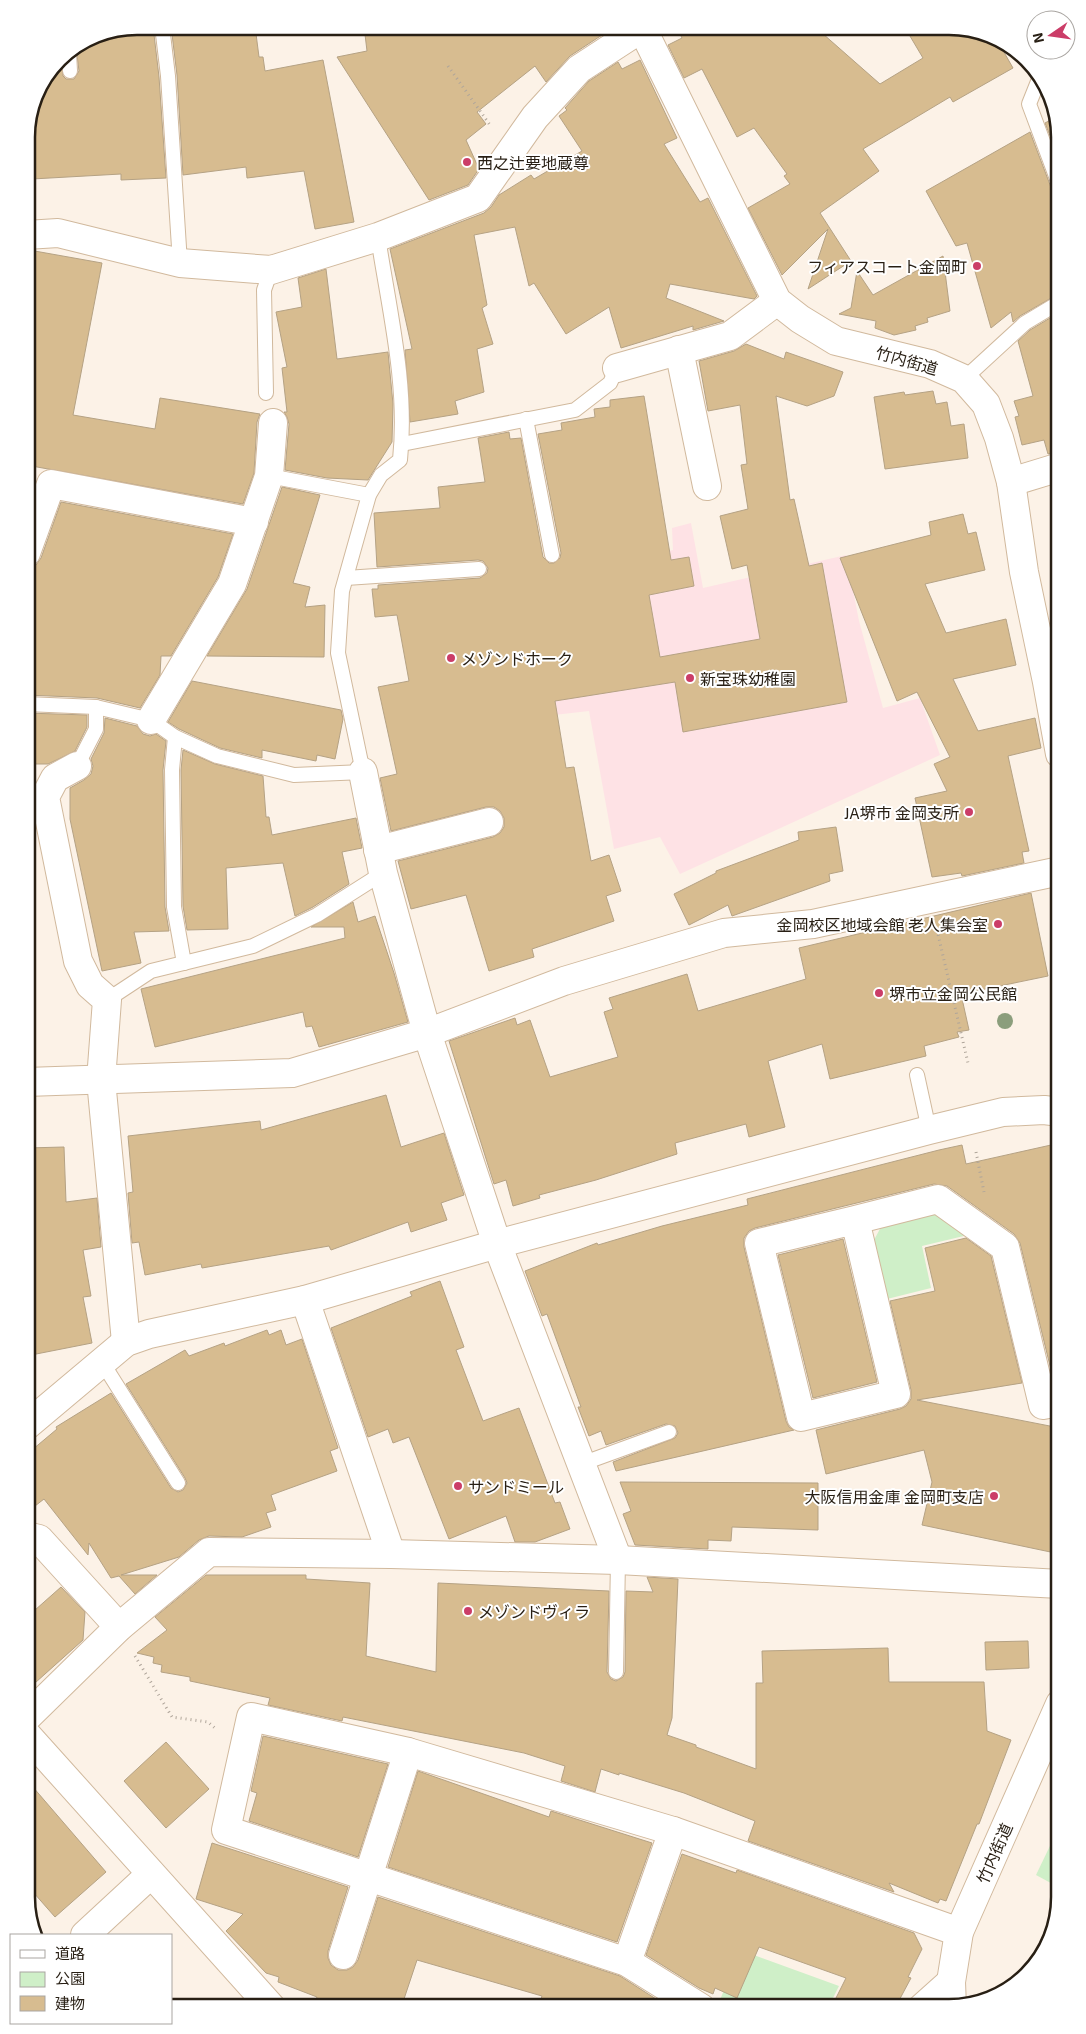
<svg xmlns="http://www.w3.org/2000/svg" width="1086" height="2034" viewBox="0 0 1086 2034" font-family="'Exo 2','Noto Sans JP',sans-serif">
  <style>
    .education { fill: #fee2e5 }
    .green { fill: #cfefc8 }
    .building { fill: #d7bc90; stroke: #b5a284 }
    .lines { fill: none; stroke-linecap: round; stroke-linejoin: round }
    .service-casing { stroke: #d1b99d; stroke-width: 16 }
    .minor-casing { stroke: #d1b99d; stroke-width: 30 }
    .tertiary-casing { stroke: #d1b99d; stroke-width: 30 }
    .path { stroke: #afa59a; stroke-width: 3; stroke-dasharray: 1 4; stroke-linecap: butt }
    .service { stroke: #fff; stroke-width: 14 }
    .minor { stroke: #fff; stroke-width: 28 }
    .tertiary { stroke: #fff; stroke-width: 28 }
    .tree { fill: #8b9e7c }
    .poi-dot { fill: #cb3d68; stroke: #fff; stroke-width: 2 }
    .labels { text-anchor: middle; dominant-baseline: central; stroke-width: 4; stroke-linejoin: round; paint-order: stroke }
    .poi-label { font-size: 16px; fill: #281f14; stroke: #fff; text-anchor: start }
    .street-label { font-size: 16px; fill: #281f14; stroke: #fff }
    .rim { fill: none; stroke: #281f14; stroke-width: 2.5 }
  </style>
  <rect width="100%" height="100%" fill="#fcf2e7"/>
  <polygon class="education" points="691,523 703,588 846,555 859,621 883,708 920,698 940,755 680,874 660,837 614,849 589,711 519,719 616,563 673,550 672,528"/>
  <g class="green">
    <polygon points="938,1213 968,1235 922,1246 931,1288 887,1299 874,1240 881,1227"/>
    <polygon points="1060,1825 1060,1888 1036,1875"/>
    <polygon points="740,1950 839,1986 828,2008 722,2008 718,2005"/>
  </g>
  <g class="building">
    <polygon points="137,26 153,26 159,77 166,178 121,180 121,174 32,179 28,124 35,94 59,58 61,57 63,76 66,79 74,79 79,71 76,47 95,35"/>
    <polygon points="171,26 255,26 259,57 263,57 265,71 323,60 354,222 315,229 304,171 247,178 246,167 183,175 177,75"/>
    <polygon points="364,26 597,26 602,35 570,56 546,82 535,66 477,112 486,124 466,140 479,169 468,185 429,200 337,57 367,51"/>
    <polygon points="676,26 814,26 880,84 923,58 904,26 957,27 997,40 1013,68 953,102 950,97 863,149 879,171 820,213 851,261 808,289 828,229 782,275 748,208 790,184 784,176 787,174 754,128 737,137 702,69 684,78 668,45 682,38"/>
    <polygon points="640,60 677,138 664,144 700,202 708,198 757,296 754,299 670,284 666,298 724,321 693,330 693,326 621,348 609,307 566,334 534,283 529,286 515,227 474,235 487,305 482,308 493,344 477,349 484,392 455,401 458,414 410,422 405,350 412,349 390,249 484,213 491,207 499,195 531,175 534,179 582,151 559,116 567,110 565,108 589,81 618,62 622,69"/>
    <polygon points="1056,117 1060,137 1060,161 1045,123"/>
    <polygon points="1030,132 1052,190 1055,194 1060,196 1060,293 1020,316 1013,322 1011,312 991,328 967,243 956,246 926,191"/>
    <polygon points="29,250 102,263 73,415 155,429 160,398 260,414 257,422 254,473 243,504 26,465 26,263"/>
    <polygon points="943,256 950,311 927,318 928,322 915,326 916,330 894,335 875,328 876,321 839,314 851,308 857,271 873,295"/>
    <polygon points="326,269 337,359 388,352 393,404 392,442 368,480 327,478 285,470 289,424 287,417 284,412 287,412 282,368 287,367 276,312 302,307 298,278"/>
    <polygon points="1060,312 1060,452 1048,454 1044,440 1022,445 1015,417 1019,416 1014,401 1033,396 1018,341 1030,330"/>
    <polygon points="746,344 784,359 786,352 843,372 834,396 807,406 776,396 790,500 794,499 809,566 822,563 847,702 683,732 675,682 555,701 566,768 574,767 591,861 609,855 621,891 606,896 614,921 532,949 534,957 489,971 466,895 411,909 398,861 493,837 500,833 504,827 504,818 500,811 494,807 486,807 391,831 380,778 397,774 378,687 409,681 397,615 375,617 372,589 378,589 378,585 480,578 487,573 488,568 483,561 478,560 377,567 374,513 440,508 438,487 485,482 478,438 509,432 510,439 521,438 543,557 549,563 554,563 560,558 561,553 538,434 562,430 561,423 595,417 594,409 610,407 610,400 644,396 671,560 689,557 694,586 649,595 660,657 760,639 747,565 732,569 720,516 748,509 741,465 747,464 740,405 708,411 699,361 734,351"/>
    <polygon points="933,391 936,404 947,402 951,426 964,424 968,458 885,469 874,397 904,392 905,395"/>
    <polygon points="282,487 320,495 293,583 310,587 305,607 325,605 324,657 207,656 247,589"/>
    <polygon points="61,502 233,534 218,577 171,656 161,656 160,675 140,708 97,698 26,695 26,587 31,567 36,565 41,558"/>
    <polygon points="963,514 968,534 976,532 985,570 925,584 946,633 1006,619 1016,665 953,679 978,731 1035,718 1041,748 1008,756 1029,851 1022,852 1024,863 962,876 961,873 932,877 915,798 947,791 934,764 950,757 917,692 897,701 840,558 931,535 929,522"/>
    <polygon points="192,681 341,710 343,719 335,759 317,755 316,761 262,750 262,758 220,748 179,729 168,722"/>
    <polygon points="26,713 87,715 87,727 75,751 48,764 26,764"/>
    <polygon points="105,718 137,726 143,734 150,736 156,734 166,741 163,770 165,907 169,931 134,932 141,963 102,971 70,819 70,788 84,780 91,774 93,766 91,759 104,733"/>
    <polygon points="183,750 215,764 263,776 266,817 269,817 272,835 356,818 362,848 342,852 349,884 313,907 295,916 283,863 226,868 228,929 187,930 183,906 181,770"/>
    <polygon points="836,827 843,871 829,874 830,881 732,916 728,905 689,925 674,894 716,873 716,871 799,840 798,832"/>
    <polygon points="1031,893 1048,976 961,994 969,1030 957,1032 959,1037 924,1046 926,1056 830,1079 822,1044 768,1061 785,1127 749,1137 746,1124 675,1143 677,1154 596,1180 539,1195 540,1198 513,1206 506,1180 494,1184 449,1041 515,1018 517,1025 530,1020 550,1077 618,1057 604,1012 613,1009 609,998 687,974 698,1011 806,979 799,948"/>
    <polygon points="353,902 358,922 375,916 394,973 408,1022 319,1047 312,1026 306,1027 303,1012 155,1047 141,989 345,938 344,927 311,927"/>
    <polygon points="386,1095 401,1147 444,1133 464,1195 441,1203 447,1220 411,1232 408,1222 331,1250 329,1246 202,1268 201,1264 145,1275 139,1242 132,1243 128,1193 133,1192 128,1136 260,1121 261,1130"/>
    <polygon points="1060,1143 1060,1377 1053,1378 1020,1243 1014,1234 947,1186 934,1184 755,1228 749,1231 744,1238 744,1247 786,1421 789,1427 794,1430 616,1471 613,1462 675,1438 678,1433 675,1426 666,1424 606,1445 601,1431 589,1436 578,1407 581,1407 547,1314 542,1316 525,1271 597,1243 598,1245 662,1226 748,1205 747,1199 939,1150 962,1145 966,1164"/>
    <polygon points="64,1147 66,1202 97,1198 101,1247 83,1250 91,1296 83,1297 92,1343 26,1356 26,1148"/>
    <polygon points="966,1238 991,1256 1022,1383 917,1400 1060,1428 1060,1554 922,1525 932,1482 924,1450 826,1474 816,1430 900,1409 906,1406 911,1399 911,1390 890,1301 935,1291 925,1248"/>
    <polygon points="843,1239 877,1382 813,1398 778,1255"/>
    <polygon points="440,1281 464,1347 456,1350 483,1421 519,1408 555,1503 560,1502 570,1529 535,1542 515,1542 506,1516 449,1539 409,1437 393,1443 388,1429 368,1437 331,1328 412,1296 410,1292"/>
    <polygon points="267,1330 269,1335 281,1330 286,1345 302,1339 338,1448 330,1451 337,1471 271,1495 276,1510 266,1513 271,1527 242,1537 209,1536 199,1540 179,1557 121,1575 157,1575 135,1594 119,1576 111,1578 89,1543 88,1555 44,1499 26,1513 26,1455 57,1429 56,1427 111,1393 171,1488 178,1492 183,1490 187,1483 185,1478 126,1384 185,1350 189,1356 224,1343 225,1346"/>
    <polygon points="620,1482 818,1483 818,1530 732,1527 731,1541 708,1540 708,1549 635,1545 623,1514 631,1511"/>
    <polygon points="206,1575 306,1575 306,1579 370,1583 366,1656 436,1672 438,1583 609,1591 607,1672 611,1679 616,1681 623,1677 625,1672 626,1591 653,1592 647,1577 678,1579 672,1718 667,1735 696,1745 696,1747 756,1769 756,1683 763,1683 762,1651 888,1648 889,1682 984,1682 987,1731 1011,1740 979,1824 977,1824 946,1901 940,1899 938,1903 889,1883 894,1892 748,1841 755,1821 684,1793 619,1773 619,1775 601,1769 595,1792 561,1781 565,1766 524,1753 343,1717 342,1721 268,1705 270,1698 190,1681 190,1677 161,1672 162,1665 153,1663 154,1657 137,1653 167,1630 155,1617"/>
    <polygon points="61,1587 85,1612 83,1640 26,1691 26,1618"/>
    <polygon points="1028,1641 1029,1668 986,1670 985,1642"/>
    <polygon points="263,1736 388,1764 358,1857 249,1821 257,1793 251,1791"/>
    <polygon points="166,1742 209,1789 166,1828 124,1781"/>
    <polygon points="418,1771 549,1817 551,1811 652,1843 617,1942 388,1867"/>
    <polygon points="26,1779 106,1872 55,1917 26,1884"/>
    <polygon points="212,1843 348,1887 328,1951 328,1958 331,1965 338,1970 347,1970 353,1967 358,1960 378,1897 620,1976 667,2006 666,2008 557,2008 540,2002 542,1996 417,1960 401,2008 312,2008 317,1997 278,1982 279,1977 266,1973 226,1931 243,1914 196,1899"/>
    <polygon points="682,1854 736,1873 737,1870 914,1933 922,1949 908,1977 911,1978 895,2008 831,2008 846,1978 759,1947 737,1998 715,1988 713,1994 699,1988 646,1955"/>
  </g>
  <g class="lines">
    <g class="service-casing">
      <g id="service">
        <polyline points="162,26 168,76 180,263"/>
        <polyline points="69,52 70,71"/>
        <polyline points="1039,79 1029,104 1060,187"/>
        <polyline points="964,379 1025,323 1060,302"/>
        <polyline points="266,393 264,290 271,270"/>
        <polyline points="526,419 552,555"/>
        <polyline points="402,444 575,410 610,383 617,368"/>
        <polyline points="269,476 369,495"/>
        <polyline points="346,578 479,569"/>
        <path d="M26,704l70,3 55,13 24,17 42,19 77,19 69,-3 -25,-119 4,-62 27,-96 12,-20 19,-15c8,-75 -11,-150 -22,-223"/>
        <polyline points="175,737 172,770 174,907 184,963"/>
        <polyline points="77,766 96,729 96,707"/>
        <polyline points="107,1000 151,971 253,946 317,915 383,873"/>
        <polyline points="917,1075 929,1130"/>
        <polyline points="102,1362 178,1483"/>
        <polyline points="581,1464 669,1432"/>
        <polyline points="616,1672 618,1560"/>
      </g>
    </g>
    <g class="minor-casing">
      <g id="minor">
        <polyline points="26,235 58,233 180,263 271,270 378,237 478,198 535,117 579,69 645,26"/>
        <polyline points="679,350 707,486"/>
        <polyline points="617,368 730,336 777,301"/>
        <polyline points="26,553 51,484 254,522"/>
        <polyline points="151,720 232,584 269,476 273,423"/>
        <polyline points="77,766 55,778 45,797 78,961 90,985 107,1000 101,1080 126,1342"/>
        <polyline points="363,772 383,873 427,1033 564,981 724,933 813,924 1060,871"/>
        <polyline points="378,850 489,822"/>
        <polyline points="26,1082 292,1073 427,1033 497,1244 618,1560"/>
        <polyline points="855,1220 759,1243 801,1417 896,1394 855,1220 938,1199 1005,1247 1043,1405 1060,1402"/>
        <polyline points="305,1300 391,1554"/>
        <polyline points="26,1426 126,1342 149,1334 305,1300 497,1244 929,1130 1003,1112 1044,1110 1060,1112"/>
        <polyline points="26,1536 39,1539 119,1627"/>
        <polyline points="26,1718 119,1627 209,1552 391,1554 618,1560 1060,1584"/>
        <polyline points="26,1734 272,2008"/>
        <polyline points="85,1935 151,1874"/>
        <polyline points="343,1955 408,1752"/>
        <polyline points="627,1962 673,1831"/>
        <polyline points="701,2008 627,1962 226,1830 251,1717 408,1752 673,1831 959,1932"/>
        <polyline points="922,2008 951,1982"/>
      </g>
    </g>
    <g class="tertiary-casing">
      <g id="tertiary">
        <polyline points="641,26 777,301 800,319 836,341 930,364 964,379 986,404 999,438 1011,482 1024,572 1047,682 1060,754"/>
        <polyline points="1011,482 1060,467"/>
        <polyline points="952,2007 951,1982 959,1932 1060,1704"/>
      </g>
    </g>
    <g class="path">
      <polyline points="448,66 490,125"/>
      <polyline points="26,192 29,204"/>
      <polyline points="937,930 968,1063"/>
      <polyline points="976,1152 984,1192"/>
      <polyline points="135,1656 172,1717 208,1722 216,1729"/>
    </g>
    <use href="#service" class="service"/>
    <use href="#minor" class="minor"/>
    <use href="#tertiary" class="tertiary"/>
  </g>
  <circle class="tree" cx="1005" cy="1021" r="8"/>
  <g class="poi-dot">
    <circle cx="467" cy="162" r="5"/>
    <circle cx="977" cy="266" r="5"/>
    <circle cx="451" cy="658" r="5"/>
    <circle cx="690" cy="678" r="5"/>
    <circle cx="969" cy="812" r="5"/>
    <circle cx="998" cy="924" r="5"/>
    <circle cx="879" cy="993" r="5"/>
    <circle cx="458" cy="1486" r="5"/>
    <circle cx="994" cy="1496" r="5"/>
    <circle cx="468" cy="1611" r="5"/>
  </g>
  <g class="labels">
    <g class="poi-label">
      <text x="477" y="162">西之辻要地蔵尊</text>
      <text x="967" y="266" text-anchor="end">フィアスコート金岡町</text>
      <text x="461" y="658">メゾンドホーク</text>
      <text x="700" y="678">新宝珠幼稚園</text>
      <text x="959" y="812" text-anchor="end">JA堺市 金岡支所</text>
      <text x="988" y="924" text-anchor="end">金岡校区地域会館 老人集会室</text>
      <text x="889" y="993">堺市立金岡公民館</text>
      <text x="468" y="1486">サンドミール</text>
      <text x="984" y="1496" text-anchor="end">大阪信用金庫 金岡町支店</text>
      <text x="478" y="1611">メゾンドヴィラ</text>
    </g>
    <g class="street-label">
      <text transform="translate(907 360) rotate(16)">竹内街道</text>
      <text transform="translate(994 1853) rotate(-66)">竹内街道</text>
    </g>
  </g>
  <path d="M0 0H1086V2034H0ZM137 35H949A102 102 0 0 1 1051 137V1897A102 102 0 0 1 949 1999H137A102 102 0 0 1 35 1897V137A102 102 0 0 1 137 35Z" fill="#fff" fill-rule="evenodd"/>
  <path class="rim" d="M137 35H949A102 102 0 0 1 1051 137V1897A102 102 0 0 1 949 1999H137A102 102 0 0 1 35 1897V137A102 102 0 0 1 137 35Z"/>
  <rect x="10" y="1934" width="162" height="90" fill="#ffffff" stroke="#a9a5a1"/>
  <rect x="20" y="1950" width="25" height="8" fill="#ffffff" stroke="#a9a5a1"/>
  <text x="55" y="1959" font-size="15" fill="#281f14">道路</text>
  <rect x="20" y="1972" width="25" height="15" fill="#cfefc8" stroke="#a9a5a1"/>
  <text x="55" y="1984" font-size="15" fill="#281f14">公園</text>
  <rect x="20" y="1996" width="25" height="15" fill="#d7bc90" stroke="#a9a5a1"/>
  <text x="55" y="2009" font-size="15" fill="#281f14">建物</text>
  <g transform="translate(1051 35) rotate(257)"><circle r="24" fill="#ffffff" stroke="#a9a5a1"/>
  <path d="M0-4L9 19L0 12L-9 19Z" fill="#cb3d68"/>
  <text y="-8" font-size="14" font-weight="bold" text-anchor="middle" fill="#281f14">N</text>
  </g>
</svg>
